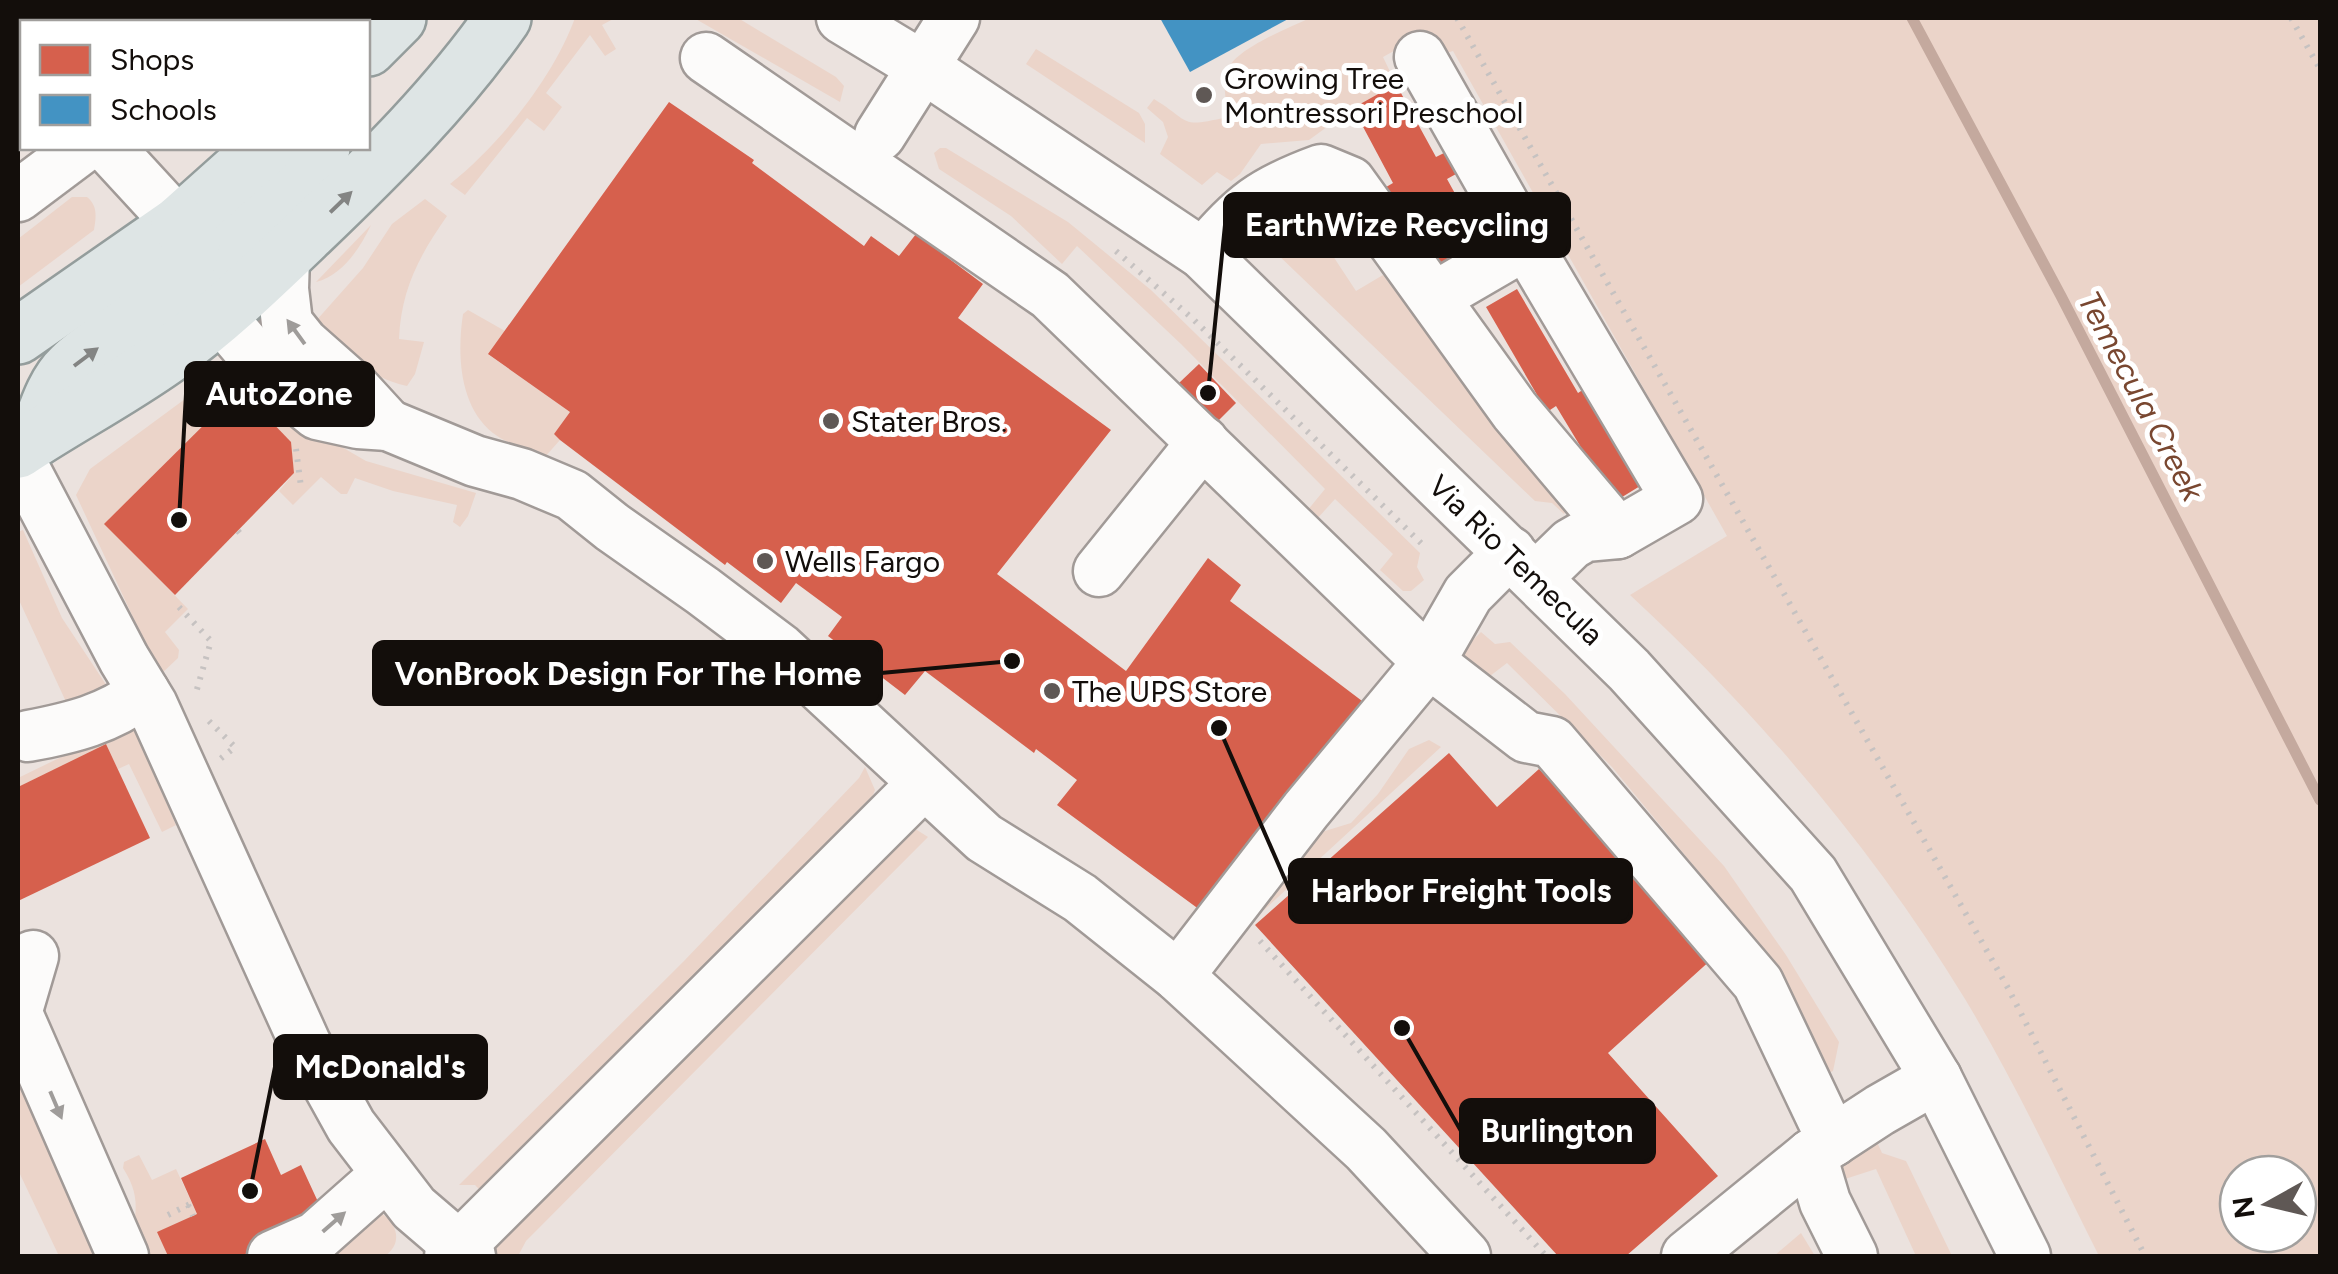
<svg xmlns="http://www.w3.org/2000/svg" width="2338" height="1274" viewBox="0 0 2338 1274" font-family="Figtree,sans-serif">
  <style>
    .green { fill: #ebd4c9; fill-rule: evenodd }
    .shops { fill: #d6604d }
    .schools { fill: #4393c3 }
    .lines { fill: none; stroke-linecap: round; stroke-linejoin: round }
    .stream { stroke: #c4a99e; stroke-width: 11 }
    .minor-casing { stroke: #a19a97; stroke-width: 55 }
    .major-casing { stroke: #949d9c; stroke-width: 60 }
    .path { stroke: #c6c2c1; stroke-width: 6; stroke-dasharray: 2.5 8; stroke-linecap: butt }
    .minor { stroke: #fcfbfa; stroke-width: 50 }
    .major { stroke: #dee5e5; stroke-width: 55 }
    .oneway { fill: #838483 }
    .oneway2 { fill: #9f9c9a }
    .poi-dot { fill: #5f5855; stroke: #fff; stroke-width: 4 }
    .labels { text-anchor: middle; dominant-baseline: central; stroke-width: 10; stroke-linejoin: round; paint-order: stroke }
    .poi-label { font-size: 30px; fill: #130e0b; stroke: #fff; text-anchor: start }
    .street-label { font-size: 30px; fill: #130e0b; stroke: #fff }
    .water-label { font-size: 32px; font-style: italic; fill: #794730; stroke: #fff }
    .leader { fill: none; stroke: #130e0b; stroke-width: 4 }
    .callout-dot { fill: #130e0b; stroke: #fff; stroke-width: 4 }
    .callout { fill: #130e0b; stroke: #130e0b; stroke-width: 4 }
    .callout-label { font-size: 32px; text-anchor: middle; font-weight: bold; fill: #fff }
  </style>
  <rect width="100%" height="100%" fill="#ebe2de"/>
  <g class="green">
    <polygon points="136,18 335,18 330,22 125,22"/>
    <path d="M575,18h40l-13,7 14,24 -11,7 -15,-21 -44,58 16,14 -18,24 -17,-13 -62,77 -15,-11c50,-40 103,-106 125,-166z"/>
    <polygon points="694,18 738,18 836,77 844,86 840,102"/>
    <path d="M1310,18h1010v1238h-221c-43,-86 -84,-174 -134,-257 -90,-148 -207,-286 -335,-404l97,-59 -274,-485 -13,4 -12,-23 -45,25 13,27 -43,24 -44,32 -48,4 -21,30 -9,7 -14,-9 -15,13 -42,-31 8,-17 -5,-15 -16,-14 7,-9c39,24 24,29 74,18 -1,-15 -7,-34 0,-48 9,-21 61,-41 82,-51zM2238,1174h60v60h-60z"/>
    <polygon points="1036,49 1139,113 1145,124 1145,143 1026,64"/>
    <polygon points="940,148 946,148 1068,222 1151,290 1420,553 1417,567 1424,580 1411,591 1403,591 1380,570 1393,554 1335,499 1316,520 1307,511 1325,489 1181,344 1077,246 1062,264 1011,216 939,169 934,153"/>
    <path d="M72,197h15c11,9 9,20 7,33l-76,57v-48z"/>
    <path d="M425,199l22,17c-28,40 -46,74 -48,123l25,3 -9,32 -8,12c-39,-8 -65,-36 -92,-64l48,-54 29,-44z"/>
    <polygon points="1305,220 1349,240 1331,253 1356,291 1383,275 1458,375 1567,508 1564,514 1552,503 1535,501 1274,251 1284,226"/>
    <path d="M371,225c-11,23 -28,50 -55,57z"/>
    <path d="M468,310l37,21 -16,24 81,57 -16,22 6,6 -16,18c-16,-8 -37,-14 -51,-25 -34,-27 -36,-79 -30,-119z"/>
    <polygon points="248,381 309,428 366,461 476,493 468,516 460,527 453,522 457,505 393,491 355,478 347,494 341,494 321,477 293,505 279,491 294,473 290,442 239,389 105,524 188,609 165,632 179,650 178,658 160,675 76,495 90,469 204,385 233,385 240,389"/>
    <polygon points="23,530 62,618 132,724 176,825 162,832 129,764 118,769 106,745 18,787 18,778 86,745 18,598 18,532"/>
    <polygon points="1481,632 1495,644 1510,642 1565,694 1724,866 1786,955 1839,1042 1833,1071 1821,1076 1742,924 1612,767 1507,663 1490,676 1478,671 1460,653"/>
    <polygon points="1429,740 1441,747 1264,910 1258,907 1312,835 1351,823 1378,794 1409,749"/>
    <polygon points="865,767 875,790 873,795 482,1192 475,1185 459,1185 684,961 859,778"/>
    <polygon points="917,830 928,837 526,1241 518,1256 495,1256 493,1252 500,1240 906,831"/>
    <polygon points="18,1046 113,1256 59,1256 18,1170"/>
    <polygon points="1877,1142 1882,1153 1906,1161 1952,1256 1916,1256 1876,1169 1845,1179 1841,1175 1843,1163"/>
    <path d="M139,1155l13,25 24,-11 21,45 -39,18 10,24h-34c-4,-38 12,-52 -11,-88l1,-6z"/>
    <path d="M375,1210c21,9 30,32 10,46h-79z"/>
    <polygon points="1801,1233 1815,1256 1774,1256"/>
  </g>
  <g class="shops">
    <polygon points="1396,84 1436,157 1444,153 1456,174 1447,179 1485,248 1441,271 1404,204 1393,210 1381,190 1393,183 1353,108"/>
    <polygon points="669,102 754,160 752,163 864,246 871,236 899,256 916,234 983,284 958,318 1111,430 997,574 1126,671 1208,558 1241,585 1230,601 1370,707 1230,932 1057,805 1077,780 1036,749 1034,753 925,671 905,695 828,636 842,617 796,583 781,603 727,562 725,565 560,440 554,434 570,412 488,354"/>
    <polygon points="1517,289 1578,393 1587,387 1645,483 1614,502 1556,406 1547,412 1486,307"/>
    <polygon points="1199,364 1236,403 1216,423 1179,383"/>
    <polygon points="240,389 291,442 294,473 175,595 104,524"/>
    <polygon points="106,744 150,838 18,901 18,787"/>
    <polygon points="1449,753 1497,807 1539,769 1713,958 1608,1053 1718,1176 1626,1256 1558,1256 1255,925"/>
    <polygon points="265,1139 281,1175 301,1165 325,1217 241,1256 168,1256 157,1232 197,1214 181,1178"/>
  </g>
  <polygon class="schools" points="1160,18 1290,18 1190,72"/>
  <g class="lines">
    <polyline class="stream" points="1912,18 2061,296 2320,800"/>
    <g class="minor-casing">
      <g id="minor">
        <polyline points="842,18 923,67 1203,254 1629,670 1813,874 1936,1078 2025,1256"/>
        <polyline points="18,38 22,44"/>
        <polyline points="1420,57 1526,244 1677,499 1618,533 1585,536 1571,544 1536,578"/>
        <polyline points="706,58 1050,295 1429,662 1526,737 1552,742 1758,983 1833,1141"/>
        <polyline points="880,135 954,18"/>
        <polyline points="109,148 179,224"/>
        <polyline points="18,196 82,148"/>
        <path d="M1203,254c42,-48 58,-62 118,-84l29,12 165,229 103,122"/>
        <polyline points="284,256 283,289 287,323 303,343 355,389 388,425"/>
        <polyline points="1435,297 1526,244"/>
        <polyline points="220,316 273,378 317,414 358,423 388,425 475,461 522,474 572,495 612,527 703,591 780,649 984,838 1080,898 1178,976 1366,1149 1465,1256"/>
        <polyline points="18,457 124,659 152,705 305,1043 351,1126 414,1208 470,1256"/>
        <polyline points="1099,571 1203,442"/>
        <path d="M28,736c44,-8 80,-17 116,-44"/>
        <polyline points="1178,976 1306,810 1429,662 1468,594 1510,552"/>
        <polyline points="18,1007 33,956"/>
        <polyline points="18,1016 123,1256"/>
        <polyline points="1811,1155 1825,1202 1852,1256"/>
        <polyline points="273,1256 316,1237 386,1175"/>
        <polyline points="450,1256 924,783"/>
        <polyline points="1687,1256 1811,1155 1880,1110 1936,1078"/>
      </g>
    </g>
    <g class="major-casing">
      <g id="major">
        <polyline points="368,48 398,18"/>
        <path d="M218,312c-23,-71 64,-120 104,-164"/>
        <polyline points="18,336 179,224 264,148"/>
        <path d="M36,438c9,-22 17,-53 35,-70 40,-39 114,-63 121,-126l-13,-18"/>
        <path d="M18,450c48,-32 100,-59 148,-93 52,-37 97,-81 143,-125 70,-67 139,-135 194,-214"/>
      </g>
    </g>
    <g class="path">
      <polyline points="1457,18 2008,988 2145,1256"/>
      <polyline points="2291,18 2320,69"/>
      <polyline points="1116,251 1194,320 1425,547"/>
      <polyline points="296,449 301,487"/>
      <polyline points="238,531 244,538"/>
      <polyline points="179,607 211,641 195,696"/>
      <polyline points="209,721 235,747 219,760"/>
      <polyline points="1260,941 1546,1256"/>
      <polyline points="188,1205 193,1216"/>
      <polyline points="168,1215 192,1203"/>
    </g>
    <use href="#minor" class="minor"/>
    <use href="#major" class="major"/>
  </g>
  <defs><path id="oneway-solid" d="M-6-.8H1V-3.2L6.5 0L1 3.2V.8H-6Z" transform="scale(2.5)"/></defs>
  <g class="oneway">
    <use href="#oneway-solid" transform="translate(341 202) rotate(-44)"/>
    <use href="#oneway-solid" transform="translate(86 357) rotate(-37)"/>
  </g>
  <g class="oneway2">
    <use href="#oneway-solid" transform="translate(296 332) rotate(-126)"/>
    <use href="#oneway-solid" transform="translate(56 1105) rotate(67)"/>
    <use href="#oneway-solid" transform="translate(334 1222) rotate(-41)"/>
  </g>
  <g class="poi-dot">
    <circle cx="1204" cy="95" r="10"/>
    <circle cx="831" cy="421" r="10"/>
    <circle cx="765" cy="561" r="10"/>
    <circle cx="1052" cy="691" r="10"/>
  </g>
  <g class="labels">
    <g class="poi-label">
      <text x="1224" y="78">Growing Tree<tspan x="1224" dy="34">Montressori Preschool</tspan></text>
      <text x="851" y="421">Stater Bros.</text>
      <text x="785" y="561">Wells Fargo</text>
      <text x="1072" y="691">The UPS Store</text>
    </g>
    <g class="street-label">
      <text transform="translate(1516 560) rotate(44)">Via Rio Temecula</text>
    </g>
    <g class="water-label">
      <text transform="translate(2141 396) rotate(62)">Temecula Creek</text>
    </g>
  </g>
  <path class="leader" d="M1208 393L1225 225M179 520L186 394M1012 661L881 673M1219 728L1290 891M250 1191L275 1067M1402 1028L1461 1131"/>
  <g class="callout-dot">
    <circle cx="1208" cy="393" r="10"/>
    <circle cx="179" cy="520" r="10"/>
    <circle cx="1012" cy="661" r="10"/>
    <circle cx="1219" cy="728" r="10"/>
    <circle cx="250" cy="1191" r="10"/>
    <circle cx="1402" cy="1028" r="10"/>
  </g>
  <g class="callout">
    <rect x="1225" y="194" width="344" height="62" rx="10"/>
    <rect x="186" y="363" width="187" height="62" rx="10"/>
    <rect x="374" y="642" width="507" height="62" rx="10"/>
    <rect x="1290" y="860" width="341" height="62" rx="10"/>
    <rect x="275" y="1036" width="211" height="62" rx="10"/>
    <rect x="1461" y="1100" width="193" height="62" rx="10"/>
  </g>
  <g class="callout-label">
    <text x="1397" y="236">EarthWize Recycling</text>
    <text x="279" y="405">AutoZone</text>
    <text x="628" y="685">VonBrook Design For The Home</text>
    <text x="1461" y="902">Harbor Freight Tools</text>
    <text x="380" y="1078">McDonald's</text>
    <text x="1557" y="1142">Burlington</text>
  </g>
  <rect width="2338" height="1274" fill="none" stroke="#130e0b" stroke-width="40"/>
  <rect x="20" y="20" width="350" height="130" fill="#ffffff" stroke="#a19f9d" stroke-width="2.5"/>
  <rect x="40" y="45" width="50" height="30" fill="#d6604d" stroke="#a19f9d" stroke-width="2.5"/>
  <text x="110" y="70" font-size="30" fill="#130e0b">Shops</text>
  <rect x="40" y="95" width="50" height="30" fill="#4393c3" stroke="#a19f9d" stroke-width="2.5"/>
  <text x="110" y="120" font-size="30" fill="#130e0b">Schools</text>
  <g transform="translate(2268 1204) rotate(262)"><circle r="48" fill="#ffffff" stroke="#a19f9d" stroke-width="2.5"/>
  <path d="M0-8L18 38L0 25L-18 38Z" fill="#5f5855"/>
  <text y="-15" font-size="28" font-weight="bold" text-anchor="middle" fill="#130e0b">N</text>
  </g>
</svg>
